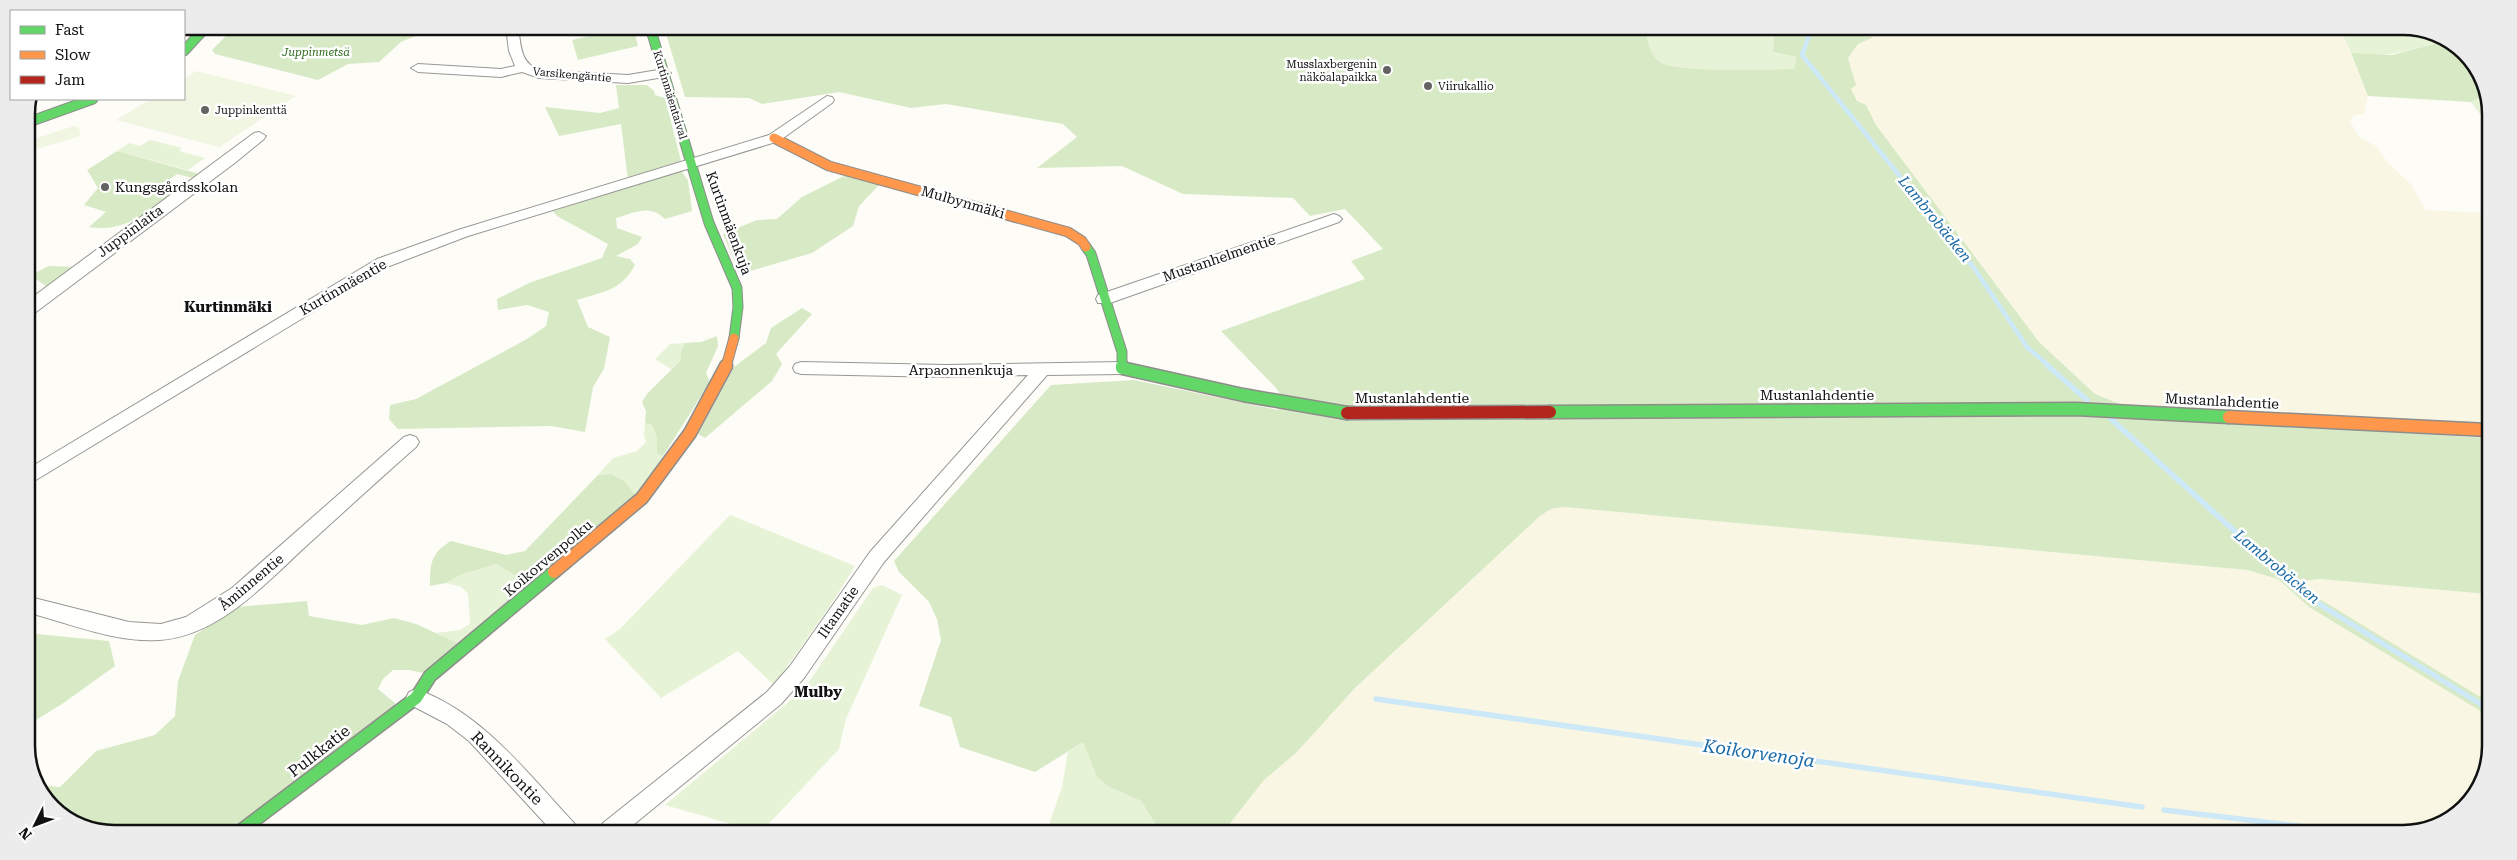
<svg xmlns="http://www.w3.org/2000/svg" width="2517" height="860" viewBox="0 0 2517 860" font-family="'Roboto Serif',serif">
  <style>
    .farmland { fill: #f9f7e4 }
    .green { fill: #e7f3d7 }
    .forest { fill: #d8eac5 }
    .pitch { fill: #f0f6e1 }
    .lines { fill: none; stroke-linecap: round; stroke-linejoin: round }
    .stream-far1 { stroke: #cde8f7; stroke-width: 4.5 }
    .stream { stroke: #cde8f7; stroke-width: 5.5 }
    .street-casing { stroke: #979795; stroke-width: 2 }
    .fast-far1-casing { stroke: #8e8d8b; stroke-width: 11 }
    .fast-casing { stroke: #8e8d8b; stroke-width: 15 }
    .slow-far1-casing { stroke: #8e8d8b; stroke-width: 11 }
    .slow-casing { stroke: #8e8d8b; stroke-width: 15 }
    .jam-casing { stroke: #8e8d8b; stroke-width: 15 }
    .street { fill: #fffffe; fill-rule: evenodd }
    .fast-far1 { stroke: #63d668; stroke-width: 9 }
    .fast { stroke: #63d668; stroke-width: 12 }
    .slow-far1 { stroke: #ff974d; stroke-width: 9 }
    .slow { stroke: #ff974d; stroke-width: 12 }
    .jam { stroke: #b3261e; stroke-width: 12 }
    .poi-dot { fill: #646362; stroke: #fff; stroke-width: 2 }
    .labels { text-anchor: middle; dominant-baseline: central; stroke-width: 5; stroke-linejoin: round; paint-order: stroke }
    .far-park-label { font-size: 11px; font-style: italic; fill: #2f6b1f; stroke: #fff }
    .far-poi-label { font-size: 11px; fill: #111; stroke: #fff; text-anchor: start }
    .far-street-label { font-size: 11px; fill: #111; stroke: #fff }
    .poi-label { font-size: 14px; fill: #111; stroke: #fff; text-anchor: start }
    .street-label { font-size: 14px; fill: #111; stroke: #fff }
    .water-label { font-size: 15px; font-style: italic; fill: #1768a6; stroke: #fff }
    .neighbourhood-label { font-size: 15px; font-weight: bold; fill: #111; stroke: #fff }
    .near-street-label { font-size: 16px; fill: #111; stroke: #fff }
    .near-water-label { font-size: 18px; font-style: italic; fill: #1768a6; stroke: #fff }
    .rim { fill: none; stroke: #111; stroke-width: 2.5 }
  </style>
  <rect width="100%" height="100%" fill="#fdfcf7"/>
  <g class="farmland">
    <polygon points="1819,30 2341,31 2368,96 2364,114 2354,115 2350,121 2359,137 2376,146 2389,164 2412,185 2425,210 2490,213 2488,425 2120,404 2095,394 2039,342 1876,125 1866,105 1857,101 1851,89 1853,71 1847,58 1858,44 1873,37 1826,33"/>
    <polygon points="1564,507 2247,570 2278,579 2309,607 2487,715 2486,774 2456,816 2403,834 1224,831 1264,780 1296,753 1355,688 1540,516 1551,509"/>
    <polygon points="2320,579 2487,594 2487,701 2315,596 2300,581"/>
  </g>
  <g class="green">
    <path d="M1649,29h58l67,5 -1,18 25,5 -4,12c-24,0 -117,4 -134,-7 -9,-6 -11,-18 -14,-27z"/>
    <path d="M2341,31h90l14,10c-37,9 -56,18 -94,12z"/>
    <polygon points="2486,95 2491,108 2490,128 2471,102"/>
    <polygon points="150,140 182,148 179,151 205,158 188,170 117,151 129,143 140,146"/>
    <polygon points="685,343 681,351 680,361 671,369 655,359 670,344"/>
    <path d="M645,423l7,2 5,12v15l6,4 -26,41c-13,-16 -17,-24 -39,-22l15,-17 24,-7 9,-9 -2,-7z"/>
    <polygon points="730,515 855,566 830,606 774,685 738,651 661,698 605,639 620,629"/>
    <polygon points="496,564 514,575 542,576 460,644 436,633 460,630 470,624 468,593 461,587 446,583 460,575"/>
    <polygon points="882,585 902,595 846,719 839,749 762,831 752,830 665,805 804,689 873,588"/>
    <polygon points="1083,742 1097,777 1109,787 1141,801 1160,831 1047,831 1062,787 1068,752"/>
  </g>
  <g class="forest">
    <polygon points="236,26 431,27 430,30 401,42 379,62 348,64 318,80 215,54 212,50"/>
    <polygon points="628,27 633,27 638,46 578,60 572,40"/>
    <path d="M664,27l985,2 -3,6c3,9 5,21 14,27 17,11 109,7 134,7l3,-12 -24,-5 1,-18c17,-3 35,-9 52,-1l48,4 -16,7 -10,14 8,27 -5,4 6,12 9,4 10,20 163,217 56,52 25,10 6,12 362,22 -1,156 -167,-15 -19,2 14,15 172,105v14l-178,-108 -31,-28 -31,-9 -683,-63 -13,2 -11,7 -185,172 -59,65 -32,27 -40,51h-64l-19,-30 -32,-14 -12,-10 -14,-35 -48,30 -75,-25 -9,-30 -32,-11 22,-66 -4,-21 -8,-17 -30,-30 -5,-11 157,-176 83,-5 144,30 5,-12 -7,-10 -55,-57 144,-52 -14,-18 32,-12 -38,-40 -35,7 -17,-18 -110,-4 -61,-28 -85,2 40,-31 -14,-13 -117,-20 -35,4 -72,-16 -77,12 -13,-6 -64,-1z"/>
    <polygon points="2445,41 2472,60 2486,95 2471,102 2368,96 2351,53 2392,55"/>
    <polygon points="616,85 647,85 654,91 655,95 665,98 681,161 677,165 628,180 621,124 559,136 545,107 600,113 619,108"/>
    <path d="M117,151l86,24 -6,4 -20,-5 -21,15 16,7c-25,18 -51,37 -83,31l17,-15 -22,-7 14,-17 -11,-18z"/>
    <path d="M681,171l7,9 4,31 -27,8c-15,-15 -30,-7 -49,-1l1,10 25,9 -4,7 -22,12 14,3 5,6c-15,27 -31,26 -58,35l11,27 22,10 -6,32 -11,18 -8,45 -34,-6 -153,3 -9,-10 1,-14 26,-6 111,-60 19,-13 3,-14 -22,-7 -29,5 -1,-11 32,-16 73,-25 6,-14 -51,-28 -4,-5z"/>
    <polygon points="846,175 881,183 859,206 853,226 812,253 740,274 723,234 757,220 777,219 802,197"/>
    <polygon points="49,266 75,267 47,287 31,275"/>
    <polygon points="802,308 812,314 776,354 782,364 772,381 705,438 698,434 734,367 766,343 771,328"/>
    <polygon points="717,336 718,346 706,373 710,382 663,456 657,453 657,437 652,425 645,423 646,411 642,402 647,394 680,361 681,351 685,343 701,342"/>
    <path d="M611,474l13,7 13,16 -95,79 -28,-1 -18,-11 -36,11 -14,8 -16,3c0,-23 1,-33 21,-45l55,14 19,-4 73,-76z"/>
    <polygon points="307,601 309,616 362,625 394,618 416,624 460,644 423,673 409,670 393,670 383,679 378,689 395,703 397,707 237,829 86,829 45,800 39,785 60,787 96,751 155,735 175,716 178,681 195,635 237,607"/>
    <polygon points="26,633 109,641 115,666 62,704 26,726"/>
  </g>
  <g class="pitch">
    <polygon points="196,71 296,96 219,147 116,120 151,99 184,99 184,79"/>
    <polygon points="74,126 78,127 81,134 78,137 33,150 30,142 34,139"/>
  </g>
  <g class="lines">
    <polyline class="stream-far1" points="1811,30 1802,55 1974,268 2027,347 2050,367"/>
    <g class="stream">
      <polyline points="2048,366 2087,400"/>
      <polyline points="2111,419 2306,596 2487,708"/>
      <polyline points="1376,699 2142,807"/>
      <polyline points="2164,810 2365,834"/>
    </g>
    <g class="street-casing">
      <g id="street">
        <path d="M506,27h12c3,18 2,37 22,43l88,5 36,-6 7,4 -7,4 -36,6 -89,-5 -17,-6 -21,5 -83,-5 -7,-4 7,-4 83,5 14,-3 -6,-15z"/>
        <polygon points="827,96 832,97 834,100 832,103 779,141 468,236 387,267 26,486 26,470 377,259 458,230 769,135"/>
        <polygon points="259,132 266,136 264,139 236,162 32,315 26,316 26,302 254,133"/>
        <polygon points="1334,214 1339,216 1342,219 1339,222 1110,303 1098,303 1096,299 1098,295"/>
        <polygon points="801,362 945,365 1122,362 1128,364 1130,368 1128,372 1122,374 1047,375 884,562 804,678 781,704 627,830 600,830 603,823 767,692 790,666 870,552 1028,375 945,377 801,374 795,372 793,368 795,364"/>
        <path d="M410,435l6,2 3,5 -3,5c-34,30 -67,60 -101,91 -44,39 -93,98 -156,102 -45,3 -90,-17 -133,-28v-16l103,26 32,2 25,-7 46,-29 172,-151z"/>
        <path d="M416,689c67,24 111,84 158,134l3,7h-26l-82,-89 -22,-17 -38,-20 -3,-6 3,-6z"/>
      </g>
    </g>
    <g class="fast-far1-casing">
      <g id="fast-far1">
        <polyline points="650,27 709,223 737,288 738,307 734,338"/>
        <polyline points="184,51 207,26"/>
        <polyline points="26,123 93,99"/>
        <polyline points="1086,247 1091,254 1122,352 1122,367"/>
      </g>
    </g>
    <g class="fast-casing">
      <g id="fast">
        <polyline points="1122,366 1122,368 1243,395 1347,413"/>
        <polyline points="1550,412 2076,409 2229,417"/>
        <polyline points="243,829 416,698 430,676 554,572"/>
      </g>
    </g>
    <g class="slow-far1-casing">
      <g id="slow-far1">
        <polyline points="774,138 829,166 1068,232 1082,241 1086,247"/>
        <polyline points="726,367 734,338"/>
      </g>
    </g>
    <g class="slow-casing">
      <g id="slow">
        <polyline points="2229,417 2488,430"/>
        <polyline points="554,572 642,498 690,433 726,366"/>
      </g>
    </g>
    <g class="jam-casing">
      <polyline id="jam" points="1347,413 1550,412"/>
    </g>
    <use href="#street" class="street"/>
    <use href="#fast-far1" class="fast-far1"/>
    <use href="#fast" class="fast"/>
    <use href="#slow-far1" class="slow-far1"/>
    <use href="#slow" class="slow"/>
    <use href="#jam" class="jam"/>
  </g>
  <g class="poi-dot">
    <circle cx="1387" cy="70" r="5"/>
    <circle cx="1428" cy="86" r="5"/>
    <circle cx="205" cy="110" r="5"/>
    <circle cx="105" cy="187" r="5"/>
  </g>
  <g class="labels">
    <g class="far-park-label">
      <text x="316" y="52">Juppinmetsä</text>
    </g>
    <g class="far-poi-label">
      <text x="1377" y="64" text-anchor="end">Musslaxbergenin<tspan x="1377" dy="13">näköalapaikka</tspan></text>
      <text x="1438" y="86">Viirukallio</text>
      <text x="215" y="110">Juppinkenttä</text>
    </g>
    <g class="far-street-label">
      <text transform="translate(572 75) rotate(5)">Varsikengäntie</text>
      <text transform="translate(670 95) rotate(73)">Kurtinmäentaival</text>
    </g>
    <g class="poi-label">
      <text x="115" y="187">Kungsgårdsskolan</text>
    </g>
    <g class="street-label">
      <text transform="translate(963 202) rotate(16)">Mulbynmäki</text>
      <text transform="translate(729 223) rotate(70)">Kurtinmäenkuja</text>
      <text transform="translate(130 231) rotate(-36)">Juppinlaita</text>
      <text transform="translate(1219 258) rotate(-19)">Mustanhelmentie</text>
      <text transform="translate(343 287) rotate(-30)">Kurtinmäentie</text>
      <text x="961" y="370">Arpaonnenkuja</text>
      <text x="1817" y="395">Mustanlahdentie</text>
      <text x="1412" y="398">Mustanlahdentie</text>
      <text transform="translate(2222 401) rotate(3)">Mustanlahdentie</text>
      <text transform="translate(548 558) rotate(-40)">Koikorvenpolku</text>
      <text transform="translate(251 582) rotate(-40)">Åminnentie</text>
      <text transform="translate(838 612) rotate(-55)">Iltamatie</text>
    </g>
    <g class="water-label">
      <text transform="translate(1935 219) rotate(51)">Lambrobäcken</text>
      <text transform="translate(2277 567) rotate(40)">Lambrobäcken</text>
    </g>
    <g class="neighbourhood-label">
      <text x="228" y="307">Kurtinmäki</text>
      <text x="818" y="692">Mulby</text>
    </g>
    <g class="near-street-label">
      <text transform="translate(319 751) rotate(-38)">Pulkkatie</text>
      <text transform="translate(507 768) rotate(46)">Rannikontie</text>
    </g>
    <g class="near-water-label">
      <text transform="translate(1759 753) rotate(8)">Koikorvenoja</text>
    </g>
  </g>
  <path d="M0 0H2517V860H0ZM114 35H2403A79 79 0 0 1 2482 114V746A79 79 0 0 1 2403 825H114A79 79 0 0 1 35 746V114A79 79 0 0 1 114 35Z" fill="#ececec" fill-rule="evenodd"/>
  <path class="rim" d="M114 35H2403A79 79 0 0 1 2482 114V746A79 79 0 0 1 2403 825H114A79 79 0 0 1 35 746V114A79 79 0 0 1 114 35Z"/>
  <rect x="10" y="10" width="175" height="90" fill="#ffffff" stroke="#a0a0a0"/>
  <rect x="20" y="26" width="25" height="8" fill="#63d668" stroke="#a0a0a0"/>
  <text x="55" y="35" font-size="15" fill="#111111">Fast</text>
  <rect x="20" y="51" width="25" height="8" fill="#ff974d" stroke="#a0a0a0"/>
  <text x="55" y="60" font-size="15" fill="#111111">Slow</text>
  <rect x="20" y="76" width="25" height="8" fill="#b3261e" stroke="#a0a0a0"/>
  <text x="55" y="85" font-size="15" fill="#111111">Jam</text>
  <g transform="translate(35 825) rotate(228)" stroke="#ffffff" stroke-width="4" paint-order="stroke">
  <path d="M0-4L9 19L0 12L-9 19Z" fill="#111111"/>
  <text y="-8" font-size="14" font-weight="bold" text-anchor="middle" fill="#111111">N</text>
  </g>
</svg>
